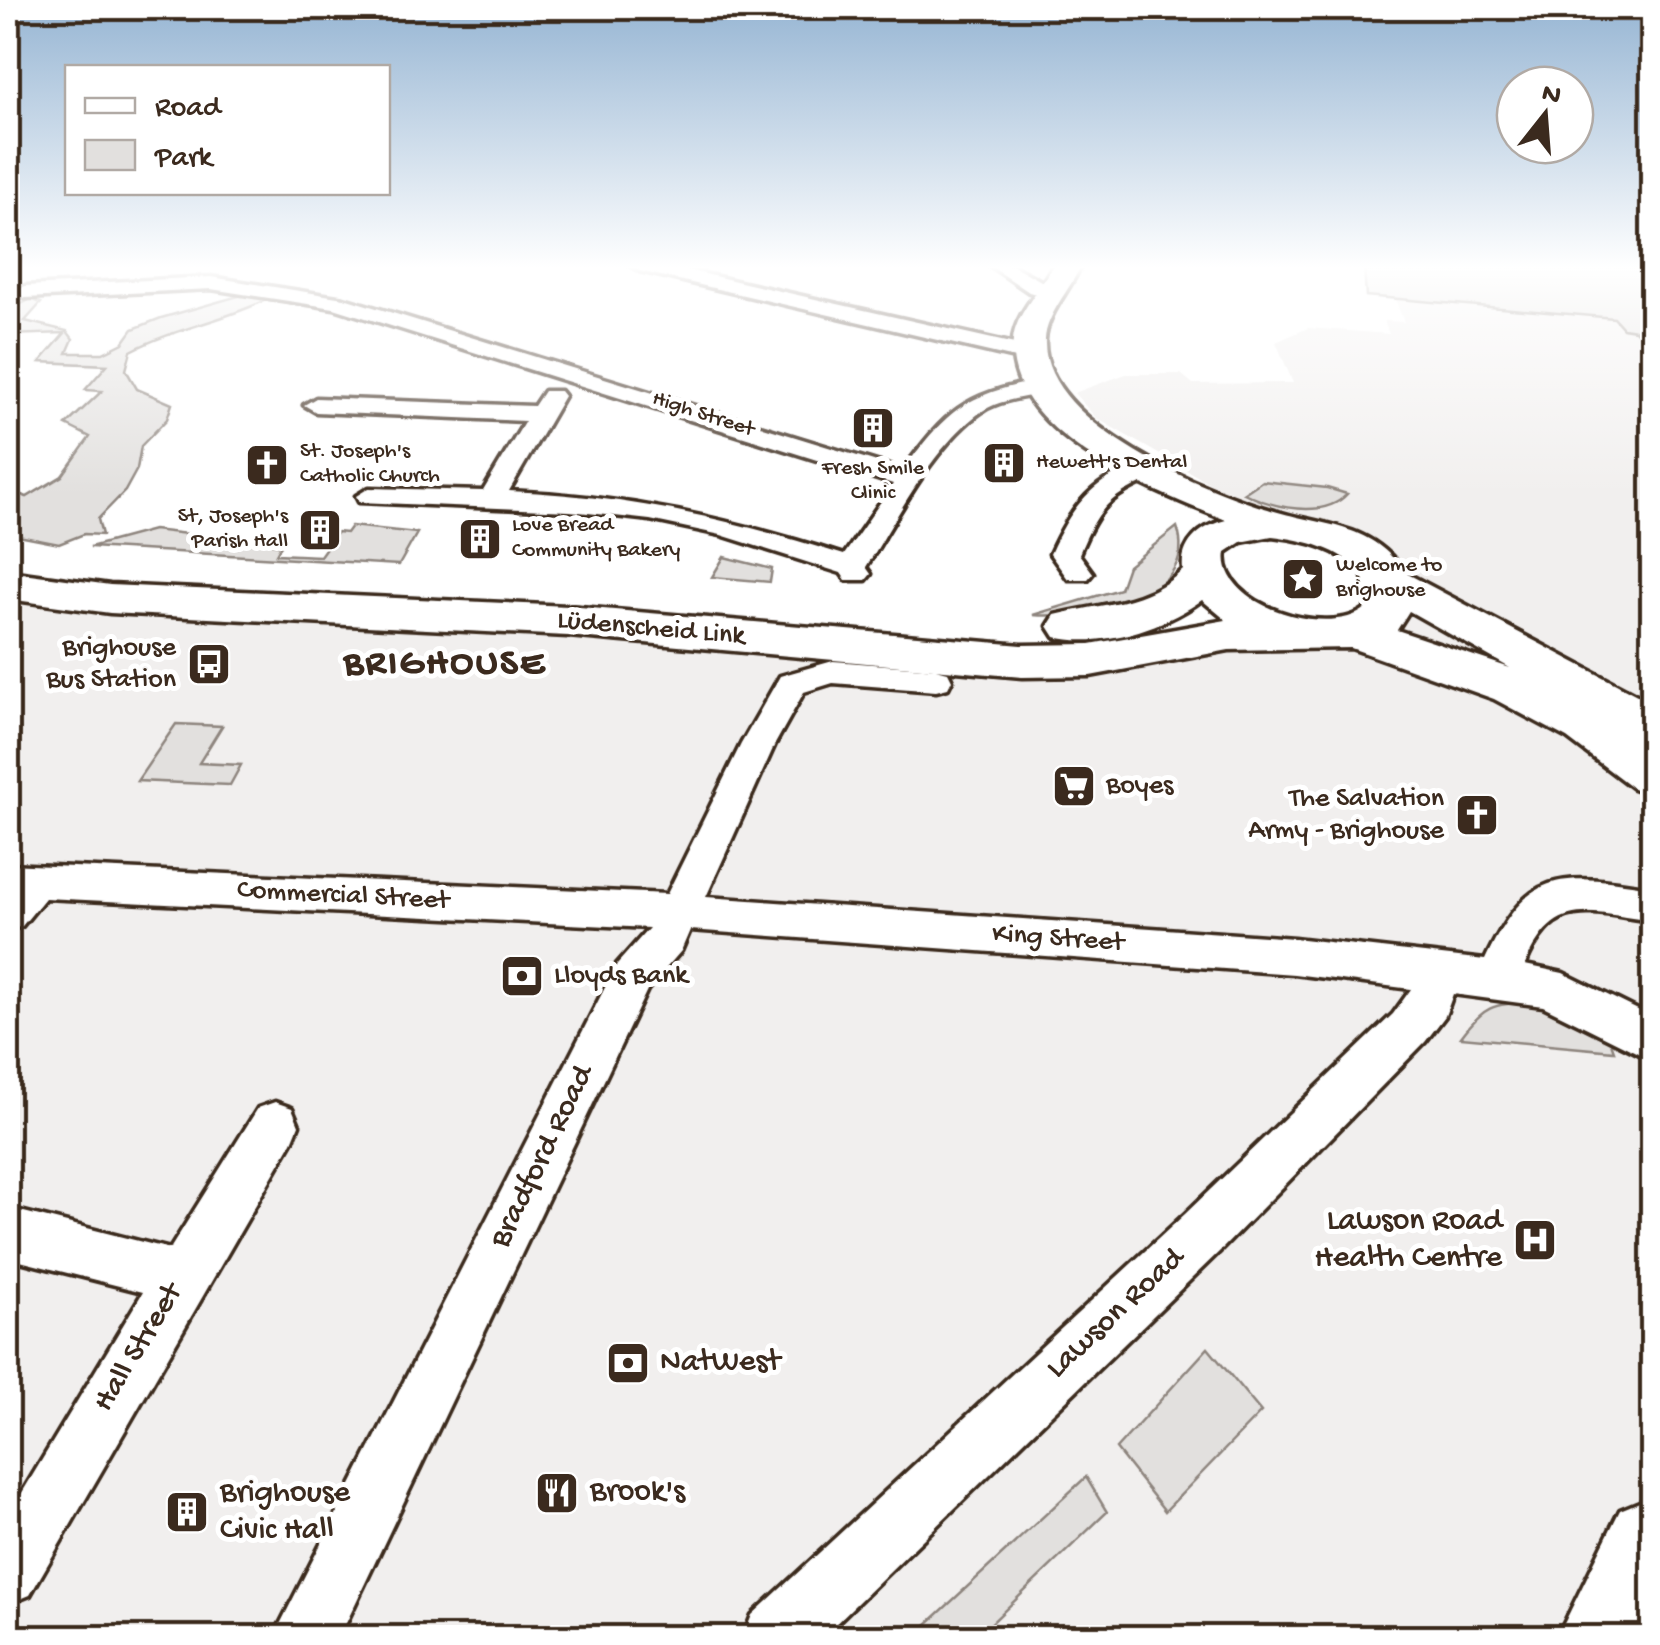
<svg xmlns="http://www.w3.org/2000/svg" width="1660" height="1645" viewBox="0 0 1660 1645" font-family="'Gochi Hand',sans-serif">
  <style>
    .built { fill: #f1efee }
    .green { fill: #e2e0de; stroke: #8e857e; stroke-width: 2.5 }
    .lines { fill: none; stroke-linecap: round; stroke-linejoin: round }
    .street-casing { stroke: #3b2a1e; stroke-width: 7 }
    .primary-casing { stroke: #3b2a1e; stroke-width: 7 }
    .street { fill: #fff; fill-rule: evenodd }
    .primary { fill: #fff; fill-rule: evenodd }
    .labels { text-anchor: middle; dominant-baseline: central; stroke-width: 10; stroke-linejoin: round; paint-order: stroke }
    .far-street-label { font-size: 22px; fill: #3b2a1e; stroke: #fff }
    .far-poi-label { font-size: 22px; fill: #3b2a1e; stroke: #fff; text-anchor: start }
    .street-label { font-size: 28px; fill: #3b2a1e; stroke: #fff }
    .poi-label { font-size: 28px; fill: #3b2a1e; stroke: #fff; text-anchor: end }
    .near-street-label { font-size: 32px; fill: #3b2a1e; stroke: #fff }
    .near-poi-label { font-size: 32px; fill: #3b2a1e; stroke: #fff; text-anchor: start }
    .district-label { font-size: 38px; font-weight: bold; letter-spacing: 2.5px; fill: #3b2a1e; stroke: #fff }
  </style>
  <rect width="100%" height="100%" fill="#fff"/>
  <filter id="ink" filterUnits="userSpaceOnUse"><feTurbulence type="fractalNoise" baseFrequency=".01" numOctaves="2"/><feDisplacementMap in="SourceGraphic" scale="20" xChannelSelector="R" yChannelSelector="G"/><feConvolveMatrix kernelMatrix="1 2 1 2 8 2 1 2 1" color-interpolation-filters="sRGB"/></filter>
  <g filter="url(#ink)">
    <polygon class="built" points="1395,299 1614,318 1623,328 1635,329 1647,344 1652,345 1652,1637 8,1637 8,585 1022,661 1353,633 1388,581 1279,513 1228,494 1096,418 1074,393 1126,374 1181,374 1193,384 1293,383 1276,342 1308,328 1389,334 1384,321 1404,322"/>
    <g class="green">
      <polygon points="1353,265 1652,265 1652,345 1647,344 1635,330 1623,328 1614,318 1366,296 1364,267"/>
      <path d="M249,293l19,6c-44,22 -93,29 -137,52l-5,19 11,19 35,15 -5,15 -26,27 -4,23 -12,22 -27,28 4,16 -18,-1 -25,10 -51,-10v-44l19,7 35,-21 28,-39 -24,-12 36,-34 -17,-1 22,-25 -67,-3 25,-29 -57,2v-24l23,-12 10,4 -16,18 42,10 6,8 -6,14h36l20,-10 10,-14 28,-11z"/>
      <path d="M1262,481l65,7 20,6c-23,26 -76,13 -103,-1z"/>
      <polygon points="351,526 417,533 399,565 90,547 153,530 281,545 276,554 320,556 337,532 346,533"/>
      <path d="M1177,527c25,72 -94,92 -144,88l87,-26 8,-23z"/>
      <polygon points="724,557 772,569 770,582 712,577"/>
      <polygon points="176,724 222,726 199,763 241,765 230,785 137,781"/>
      <path d="M1530,1002l27,7 52,28 5,14 -153,-14c23,-31 31,-33 69,-35z"/>
      <polygon points="1208,1348 1261,1412 1165,1511 1116,1449"/>
      <polygon points="1086,1477 1107,1512 977,1637 913,1637"/>
    </g>
    <g class="lines">
      <g class="street-casing">
        <g id="street">
          <polygon points="630,265 665,265 1028,347 1039,354 1028,361 640,271"/>
          <polygon points="989,265 1012,265 1063,293 1053,299 1029,292"/>
          <path d="M211,277l133,21 559,172c44,-59 60,-75 133,-89l12,7 -4,5c-20,5 -42,6 -60,17 -49,32 -87,108 -118,157l5,7 -5,6h-20l-5,-7 -120,-38 -71,-15 -80,-9 -211,-9 -3,-6 13,-8 114,3 42,-70 -209,-9 -12,-7 12,-7 218,8 10,-15h16l4,5 -55,95c120,5 222,28 335,64l49,-71 -559,-176 -123,-19 -186,9 -10,-6 10,-6z"/>
          <path d="M1146,463l13,8 -4,6c-46,19 -57,31 -76,77l14,19 -5,6h-20l-18,-25c21,-47 44,-78 96,-91z"/>
          <path d="M833,661l103,8 12,3 4,8 -4,8 -12,3 -103,-8 -29,9 -29,52 -69,153 588,41 191,22c43,-92 74,-87 167,-73v34c-63,-8 -98,-26 -127,44l38,8 89,44v43l-109,-54 -90,-12 -8,22 -20,26 -204,208 -400,388h-78l9,-23 433,-401 208,-200 18,-25 -117,-15 -604,-44 -9,21 -34,39 -308,648h-66l344,-674 32,-36 -604,-30 -23,28 -14,5v-67l659,30 74,-150 39,-68z"/>
          <polygon points="275,1102 292,1108 299,1125 292,1142 30,1595 8,1604 8,1516 143,1292 8,1258 8,1208 170,1249 258,1108"/>
        </g>
      </g>
      <g class="primary-casing">
        <g id="primary">
          <path d="M1053,265h28c-10,24 -35,49 -36,75 -4,84 164,153 233,172 49,14 95,13 126,60l248,131v40l-5,-1 5,4v48l-19,-6 -66,-50 -73,-39 -143,-51 -122,2 -139,26 -68,1 -454,-41 -458,-23 -102,-14v-28l102,14 458,21 454,39 68,-1 136,-24 -24,-20c-37,27 -102,49 -147,37l-7,-11 7,-11c47,-12 90,-10 128,-45 -3,-27 18,-44 43,-50 -70,-28 -222,-85 -213,-180 2,-26 29,-52 40,-75zM1272,536c33,4 69,12 91,39l3,33c-36,31 -149,-3 -140,-56l15,-10zM1409,611l101,57 -113,-38z"/>
          <polygon points="1652,1497 1652,1638 1557,1638 1620,1510"/>
        </g>
      </g>
      <use href="#street" class="street"/>
      <use href="#primary" class="primary"/>
    </g>
  </g>
  <linearGradient id="sky" x2="0" y2="1"><stop stop-color="#96b5d3"/><stop offset="0.54" stop-color="#fff"/><stop offset="1" stop-color="#fff" stop-opacity="0"/></linearGradient>
  <rect width="1660" height="495" fill="url(#sky)"/>
  <defs>
    <g id="building-square" transform="scale(2.25)"><rect x="-9" y="-9" width="18" height="18" rx="4" fill="#3b2a1e" stroke="#fff"/><path d="M-4-6H4V6H1V3H-1V6H-4ZM-2.5-4.3h1.7v1.8h-1.7ZM.8-4.3h1.7v1.8H.8ZM-2.5-1h1.7V.8h-1.7ZM.8-1h1.7V.8H.8Z" fill="#fff"/></g>
    <g id="church-square" transform="scale(2.25)"><rect x="-9" y="-9" width="18" height="18" rx="4" fill="#3b2a1e" stroke="#fff"/><path d="M-1.2-6h2.4v3.5h3.3v2.4h-3.3V6h-2.4V-.1h-3.3v-2.4h3.3Z" fill="#fff"/></g>
    <g id="sight-square" transform="scale(2.25)"><rect x="-9" y="-9" width="18" height="18" rx="4" fill="#3b2a1e" stroke="#fff"/><path d="M0-6L1.8-2.2L6-1.7L2.9 1.2L3.7 5.4L0 3.3L-3.7 5.4L-2.9 1.2L-6-1.7L-1.8-2.2Z" fill="#fff"/></g>
    <g id="bus-square" transform="scale(2.25)"><rect x="-9" y="-9" width="18" height="18" rx="4" fill="#3b2a1e" stroke="#fff"/><path d="M-5-6H5V4H4V6H2V4H-2V6H-4V4H-5ZM-3.5-4V0h7V-4ZM-3.5 1.2v1.5H-2V1.2ZM2 1.2v1.5H3.5V1.2Z" fill="#fff"/></g>
    <g id="supermarket-square" transform="scale(2.25)"><rect x="-9" y="-9" width="18" height="18" rx="4" fill="#3b2a1e" stroke="#fff"/><path d="M-6-5.5h2.5l.6 2H6L4.5 2H-2.5L-4.4-4H-6ZM-1.5 3.2a1.3 1.3 0 1 0 .1 0ZM3 3.2a1.3 1.3 0 1 0 .1 0Z" fill="#fff"/></g>
    <g id="bank-square" transform="scale(2.25)"><rect x="-9" y="-9" width="18" height="18" rx="4" fill="#3b2a1e" stroke="#fff"/><path d="M-6-4H6V4H-6ZM0-2.3a2.3 2.3 0 1 0 0 4.6a2.3 2.3 0 1 0 0-4.6Z" fill="#fff"/></g>
    <g id="hospital-square" transform="scale(2.25)"><rect x="-9" y="-9" width="18" height="18" rx="4" fill="#3b2a1e" stroke="#fff"/><path d="M-5-5h3v3.5h4V-5h3V5h-3V1.5h-4V5h-3Z" fill="#fff"/></g>
    <g id="restaurant-square" transform="scale(2.25)"><rect x="-9" y="-9" width="18" height="18" rx="4" fill="#3b2a1e" stroke="#fff"/><path d="M-5-6h1v4h1v-4h1v4h1v-4h1v5L-1.5 .5V6h-2V.5L-5-1ZM5-6V6H3V1.5H1.5Q1.5-4 5-6Z" fill="#fff"/></g>
  </defs>
  <g fill-rule="evenodd">
    <use href="#building-square" x="873" y="428"/>
    <use href="#building-square" x="1004" y="463"/>
    <use href="#church-square" x="267" y="465"/>
    <use href="#building-square" x="320" y="530"/>
    <use href="#building-square" x="480" y="539"/>
    <use href="#sight-square" x="1303" y="579"/>
    <use href="#bus-square" x="209" y="664"/>
    <use href="#supermarket-square" x="1074" y="786"/>
    <use href="#church-square" x="1477" y="815"/>
    <use href="#bank-square" x="522" y="976"/>
    <use href="#hospital-square" x="1535" y="1240"/>
    <use href="#bank-square" x="628" y="1363"/>
    <use href="#restaurant-square" x="557" y="1493"/>
    <use href="#building-square" x="187" y="1512"/>
  </g>
  <g class="labels">
    <g class="far-street-label">
      <text transform="translate(703 415) rotate(18)">High Street</text>
    </g>
    <g class="far-poi-label">
      <text x="300" y="452">St. Joseph's<tspan x="300" dy="25">Catholic Church</tspan></text>
      <text x="1036" y="463">Hewett's Dental</text>
      <text x="873" y="469" text-anchor="middle">Fresh Smile<tspan x="873" dy="25">Clinic</tspan></text>
      <text x="288" y="517" text-anchor="end">St, Joseph's<tspan x="288" dy="25">Parish Hall</tspan></text>
      <text x="512" y="526">Love Bread<tspan x="512" dy="25">Community Bakery</tspan></text>
      <text x="1336" y="566">Welcome to<tspan x="1336" dy="25">Brighouse</tspan></text>
    </g>
    <g class="street-label">
      <text transform="translate(651 629) rotate(5)">Lüdenscheid Link</text>
      <text transform="translate(343 896) rotate(3)">Commercial Street</text>
      <text transform="translate(1058 939) rotate(4)">King Street</text>
    </g>
    <g class="poi-label">
      <text x="176" y="648">Brighouse<tspan x="176" dy="32">Bus Station</tspan></text>
      <text x="1106" y="786" text-anchor="start">Boyes</text>
      <text x="1444" y="799">The Salvation<tspan x="1444" dy="32">Army - Brighouse</tspan></text>
      <text x="554" y="976" text-anchor="start">Lloyds Bank</text>
    </g>
    <g class="near-street-label">
      <text transform="translate(543 1157) rotate(-64)">Bradford Road</text>
      <text transform="translate(1116 1314) rotate(-43)">Lawson Road</text>
      <text transform="translate(139 1348) rotate(-59)">Hall Street</text>
    </g>
    <g class="near-poi-label">
      <text x="1502" y="1222" text-anchor="end">Lawson Road<tspan x="1502" dy="37">Health Centre</tspan></text>
      <text x="660" y="1363">NatWest</text>
      <text x="590" y="1493">Brook's</text>
      <text x="220" y="1494">Brighouse<tspan x="220" dy="37">Civic Hall</tspan></text>
    </g>
    <g class="district-label">
      <text x="445" y="665">BRIGHOUSE</text>
    </g>
  </g>
  <rect width="1660" height="1645" fill="none" stroke="#fff" stroke-width="40"/>
  <rect x="20" y="20" width="1620" height="1605" fill="none" stroke="#3b2a1e" stroke-width="4" filter="url(#ink)"/>
  <rect x="65" y="65" width="325" height="130" fill="#ffffff" stroke="#b1aaa5" stroke-width="2.5"/>
  <rect x="85" y="98" width="50" height="15" fill="#ffffff" stroke="#b1aaa5" stroke-width="2.5"/>
  <text x="155" y="115" font-size="30" fill="#3b2a1e">Road</text>
  <rect x="85" y="140" width="50" height="30" fill="#e2e0de" stroke="#b1aaa5" stroke-width="2.5"/>
  <text x="155" y="165" font-size="30" fill="#3b2a1e">Park</text>
  <g transform="translate(1545 115) rotate(17)"><circle r="48" fill="#ffffff" stroke="#b1aaa5" stroke-width="2.5"/>
  <path d="M0-8L18 38L0 25L-18 38Z" fill="#3b2a1e"/>
  <text y="-15" font-size="28" font-weight="bold" text-anchor="middle" fill="#3b2a1e">N</text>
  </g>
</svg>
